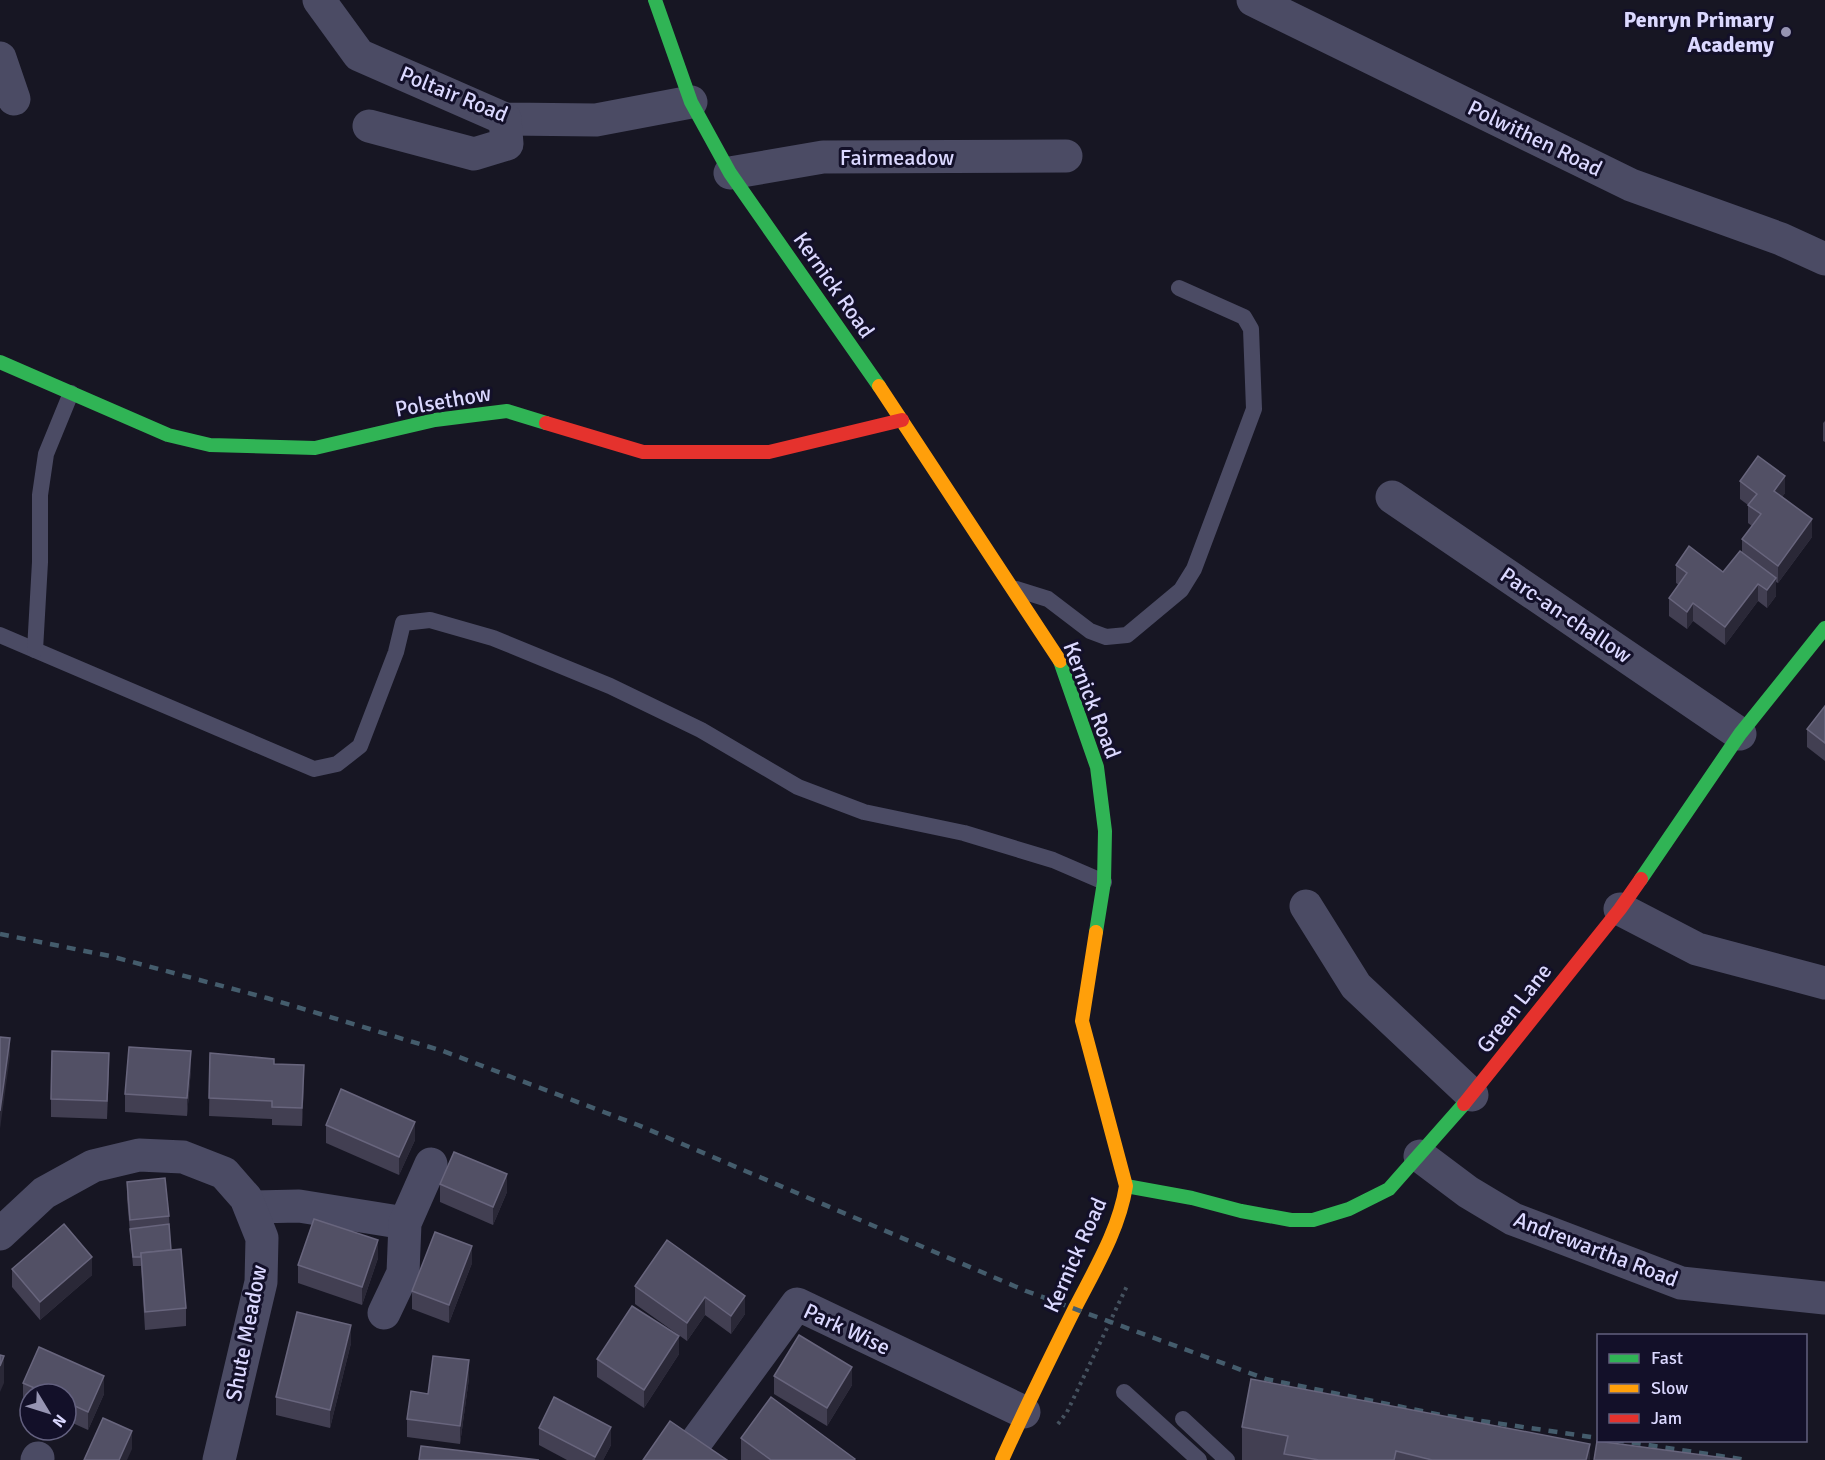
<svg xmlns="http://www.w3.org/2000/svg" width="1825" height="1460" viewBox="0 0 1825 1460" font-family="Signika,sans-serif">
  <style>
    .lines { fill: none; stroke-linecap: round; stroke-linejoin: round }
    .path { stroke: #45525f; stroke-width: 4; stroke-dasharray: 3 4.5; stroke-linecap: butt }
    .lane { stroke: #4b4b64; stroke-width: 16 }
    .street { stroke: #4b4b64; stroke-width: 33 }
    .fast { stroke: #30b455; stroke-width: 14 }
    .slow { stroke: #ff9f0a; stroke-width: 14 }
    .jam { stroke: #e5322d; stroke-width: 14 }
    .rail { stroke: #445c6c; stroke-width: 4.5; stroke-dasharray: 9 8; stroke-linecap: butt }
    .wall { fill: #423f52 }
    .shaded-wall { fill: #2a2837 }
    .building { fill: #525065; stroke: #68657d; stroke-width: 1.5 }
    .poi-dot { fill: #9694b2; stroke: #131029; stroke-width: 2 }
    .labels { text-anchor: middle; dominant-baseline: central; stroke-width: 6; stroke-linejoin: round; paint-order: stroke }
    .poi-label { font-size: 22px; font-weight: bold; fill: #dbd8ff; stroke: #131029; text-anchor: end }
    .street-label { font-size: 22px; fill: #dbd8ff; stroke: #131029 }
  </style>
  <rect width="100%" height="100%" fill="#171623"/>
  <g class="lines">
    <polyline class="path" points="1058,1424 1067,1412 1127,1286"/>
    <g class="lane">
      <polyline points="1016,589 1048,599 1090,631 1106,637 1127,635 1181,590 1194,569 1254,409 1251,329 1244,317 1179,288"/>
      <polyline points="0,635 314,769 337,764 360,746 396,652 403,623 430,620 493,638 610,686 701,730 798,787 864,812 964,833 1053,860 1104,882"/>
      <polyline points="35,650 40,562 40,495 46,454 71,393"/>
      <polyline points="1124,1392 1199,1460"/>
      <polyline points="1183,1419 1227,1460"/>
    </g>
    <g class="street">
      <polyline points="319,0 359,55 505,119 596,120 691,102"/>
      <polyline points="1253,0 1631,185 1781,239 1825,259"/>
      <polyline points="0,58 14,99"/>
      <polyline points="369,126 474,154 507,144 505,119"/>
      <polyline points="730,173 823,157 1066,156"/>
      <polyline points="1392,497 1740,734"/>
      <polyline points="1306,906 1356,986 1472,1095"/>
      <polyline points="1620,909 1697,949 1825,983"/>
      <polyline points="1420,1156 1468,1192 1513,1219 1681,1283 1825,1298"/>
      <polyline points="250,1207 299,1206 405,1223"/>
      <polyline points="0,1234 44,1193 93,1166 139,1155 183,1157 224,1173 246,1198 262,1238 261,1282 219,1460"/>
      <polyline points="384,1313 403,1273 405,1223 431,1164"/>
      <polyline points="693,1446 797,1304 1024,1412"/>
      <polyline points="37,1460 38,1458"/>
    </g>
    <g class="fast">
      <polyline points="655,0 691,102 730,173 879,386"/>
      <polyline points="0,362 168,435 210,445 315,448 435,420 507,411 546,423"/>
      <polyline points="1060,661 1097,767 1105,831 1104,882 1096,932"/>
      <polyline points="1641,879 1740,734 1825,628"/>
      <polyline points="1126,1186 1192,1198 1241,1211 1291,1220 1313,1220 1349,1209 1389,1189 1464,1104"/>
    </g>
    <g class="slow">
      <polyline points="879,386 1060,661"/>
      <path d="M1002,1460c23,-51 48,-102 73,-152 20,-39 44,-78 51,-122l-44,-165 14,-89"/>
    </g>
    <g class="jam">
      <polyline points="546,423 643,452 769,452 902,420"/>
      <polyline points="1464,1104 1620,909 1641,879"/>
    </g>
    <g class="rail">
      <polyline points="0,934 110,956 267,998 443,1051 638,1125 1026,1291 1266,1379 1441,1415 1598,1438"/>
      <polyline points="1615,1440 1747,1460"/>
    </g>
  </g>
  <g class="wall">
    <polygon points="1825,421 1825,442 1823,441 1823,423"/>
    <polygon points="1740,481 1785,493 1782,497 1812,537 1778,583 1776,582 1776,596 1767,608 1758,601 1725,645 1693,621 1687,629 1669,616 1669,598 1679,585 1676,583 1676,565 1723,572 1742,553 1742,539 1752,526 1748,523 1748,505 1740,499"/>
    <polygon points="1825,706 1825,761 1807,747 1807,729"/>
    <polygon points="210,1053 274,1064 304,1083 302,1126 272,1125 272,1119 209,1116"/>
    <polygon points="191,1069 187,1116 125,1112 125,1094"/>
    <polygon points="109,1071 107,1119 51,1117 51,1099"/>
    <polygon points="326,1125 415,1140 399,1175 326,1143"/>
    <polygon points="127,1182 169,1216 171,1250 186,1308 186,1326 145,1330 141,1266 133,1266 127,1199"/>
    <polygon points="440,1184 507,1192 493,1225 440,1202"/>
    <polygon points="667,1240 745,1314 731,1334 705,1315 687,1341 635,1304 635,1286"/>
    <polygon points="378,1258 362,1305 298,1283 298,1265"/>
    <polygon points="472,1263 449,1323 412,1309 412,1291"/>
    <polygon points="12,1269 92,1275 40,1320 12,1287"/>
    <polygon points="351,1343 330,1428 276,1415 276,1397"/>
    <polygon points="679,1354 644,1408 597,1377 597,1359"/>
    <polygon points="774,1376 852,1385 827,1426 774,1394"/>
    <polygon points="469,1378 460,1444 407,1437 407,1419 428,1394"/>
    <polygon points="23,1383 104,1394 88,1430 66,1420 66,1394 30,1394 30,1404 23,1401"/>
    <polygon points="1242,1427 1590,1460 1242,1460"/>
    <polygon points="539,1428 611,1445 603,1460 567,1460 539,1445"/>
    <polygon points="741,1438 855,1460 741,1460"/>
  </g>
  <g class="shaded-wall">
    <polygon points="1785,476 1785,493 1774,508 1774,491"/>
    <polygon points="1812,519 1812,537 1778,583 1778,566"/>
    <polygon points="1776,578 1776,596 1767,608 1767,590"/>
    <polygon points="1758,584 1758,601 1725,645 1725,627"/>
    <polygon points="1693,603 1693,621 1687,629 1687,612"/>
    <polygon points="10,1038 10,1056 0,1129 0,1111"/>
    <polygon points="191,1051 191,1069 187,1116 187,1098"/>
    <polygon points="304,1065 304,1083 302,1126 302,1108"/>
    <polygon points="415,1122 415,1140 399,1175 399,1157"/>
    <polygon points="507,1174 507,1192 493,1225 493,1207"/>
    <polygon points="378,1240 378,1258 362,1305 362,1287"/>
    <polygon points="472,1246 472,1263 449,1323 449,1305"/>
    <polygon points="92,1257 92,1275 40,1320 40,1302"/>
    <polygon points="745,1296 745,1314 731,1334 731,1316"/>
    <polygon points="705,1297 705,1315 687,1341 687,1323"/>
    <polygon points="351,1325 351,1343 330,1428 330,1410"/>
    <polygon points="679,1336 679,1354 644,1408 644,1390"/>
    <polygon points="4,1356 4,1383 0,1392 0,1366"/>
    <polygon points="469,1360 469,1378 460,1444 460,1426"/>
    <polygon points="852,1367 852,1385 827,1426 827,1408"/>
    <polygon points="104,1376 104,1394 88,1430 88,1412"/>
    <polygon points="611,1427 611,1445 603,1460 595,1460 595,1457"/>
    <polygon points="132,1431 132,1449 127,1460 119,1460"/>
    <polygon points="1590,1444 1590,1460 1586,1460"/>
  </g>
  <g class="building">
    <polygon points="1758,456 1785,476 1774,491 1812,519 1778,566 1742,539 1761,514 1748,505 1757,494 1740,481"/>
    <polygon points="1689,546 1723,572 1740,551 1776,578 1767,590 1758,584 1725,627 1693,603 1687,612 1669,598 1687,573 1676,565"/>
    <polygon points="1825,706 1825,743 1807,729"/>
    <polygon points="0,1037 10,1038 0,1111"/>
    <polygon points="129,1047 191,1051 187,1098 125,1094"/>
    <polygon points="52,1051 109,1053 107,1101 51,1099"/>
    <polygon points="210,1053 274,1059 274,1064 304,1065 302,1108 272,1107 272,1101 209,1098"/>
    <polygon points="341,1089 415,1122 399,1157 326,1125"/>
    <polygon points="454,1152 507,1174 493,1207 440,1184"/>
    <polygon points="165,1178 169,1216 130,1220 127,1182"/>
    <polygon points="314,1219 378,1240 362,1287 298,1265"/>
    <polygon points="64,1224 92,1257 40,1302 12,1269"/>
    <polygon points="169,1224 171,1250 141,1253 141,1257 133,1257 130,1229"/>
    <polygon points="435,1232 472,1246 449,1305 412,1291"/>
    <polygon points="667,1240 745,1296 731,1316 705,1297 687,1323 635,1286"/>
    <polygon points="181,1249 186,1308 145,1312 141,1253"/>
    <polygon points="632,1306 679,1336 644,1390 597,1359"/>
    <polygon points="297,1312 351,1325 330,1410 276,1397"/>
    <polygon points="799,1335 852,1367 827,1408 774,1376"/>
    <polygon points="39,1347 104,1376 88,1412 66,1402 66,1394 48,1394 23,1383"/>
    <polygon points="0,1355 4,1356 0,1366"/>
    <polygon points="433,1356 469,1360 460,1426 407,1419 411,1391 428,1394"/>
    <polygon points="1251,1379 1590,1444 1586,1460 1432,1460 1396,1451 1394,1460 1319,1460 1284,1454 1288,1436 1242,1427"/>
    <polygon points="554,1397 611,1427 595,1457 539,1428"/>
    <polygon points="771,1397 855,1459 854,1460 771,1460 741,1438"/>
    <polygon points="103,1418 132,1431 119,1460 84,1460"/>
    <polygon points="670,1421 727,1460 643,1460"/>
    <polygon points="1597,1441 1740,1460 1594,1460"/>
    <polygon points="421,1446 539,1460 419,1460"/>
  </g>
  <circle class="poi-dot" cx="1786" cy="32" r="6"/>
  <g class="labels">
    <g class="poi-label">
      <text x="1774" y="19">Penryn Primary<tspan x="1774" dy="25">Academy</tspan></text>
    </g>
    <g class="street-label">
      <text transform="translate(454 94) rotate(22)">Poltair Road</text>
      <text transform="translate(1535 138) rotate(26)">Polwithen Road</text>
      <text x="897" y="157">Fairmeadow</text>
      <text transform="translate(834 285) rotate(55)">Kernick Road</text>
      <text transform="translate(443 401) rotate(-10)">Polsethow</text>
      <text transform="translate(1566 615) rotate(34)">Parc-an-challow</text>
      <text transform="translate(1092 700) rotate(69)">Kernick Road</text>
      <text transform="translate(1514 1008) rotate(-52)">Green Lane</text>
      <text transform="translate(1596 1249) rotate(21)">Andrewartha Road</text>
      <text transform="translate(1075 1255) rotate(-66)">Kernick Road</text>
      <text transform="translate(847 1329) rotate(25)">Park Wise</text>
      <text transform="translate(246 1333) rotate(-79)">Shute Meadow</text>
    </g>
  </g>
  <rect x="1597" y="1334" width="210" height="108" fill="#131029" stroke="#63607f" stroke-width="1.5"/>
  <rect x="1609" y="1354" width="30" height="9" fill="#30b455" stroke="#63607f" stroke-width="1.5"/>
  <text x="1651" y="1364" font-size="18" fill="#dbd8ff">Fast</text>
  <rect x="1609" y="1384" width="30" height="9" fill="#ff9f0a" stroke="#63607f" stroke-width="1.5"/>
  <text x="1651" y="1394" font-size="18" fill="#dbd8ff">Slow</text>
  <rect x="1609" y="1414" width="30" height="9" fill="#e5322d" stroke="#63607f" stroke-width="1.5"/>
  <text x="1651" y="1424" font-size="18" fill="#dbd8ff">Jam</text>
  <g transform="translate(48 1412) rotate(128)"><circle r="28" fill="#131029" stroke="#63607f" stroke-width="1.5"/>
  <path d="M0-4.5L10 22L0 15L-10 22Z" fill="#9694b2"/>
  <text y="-9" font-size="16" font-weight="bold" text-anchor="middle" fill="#dbd8ff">N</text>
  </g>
</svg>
